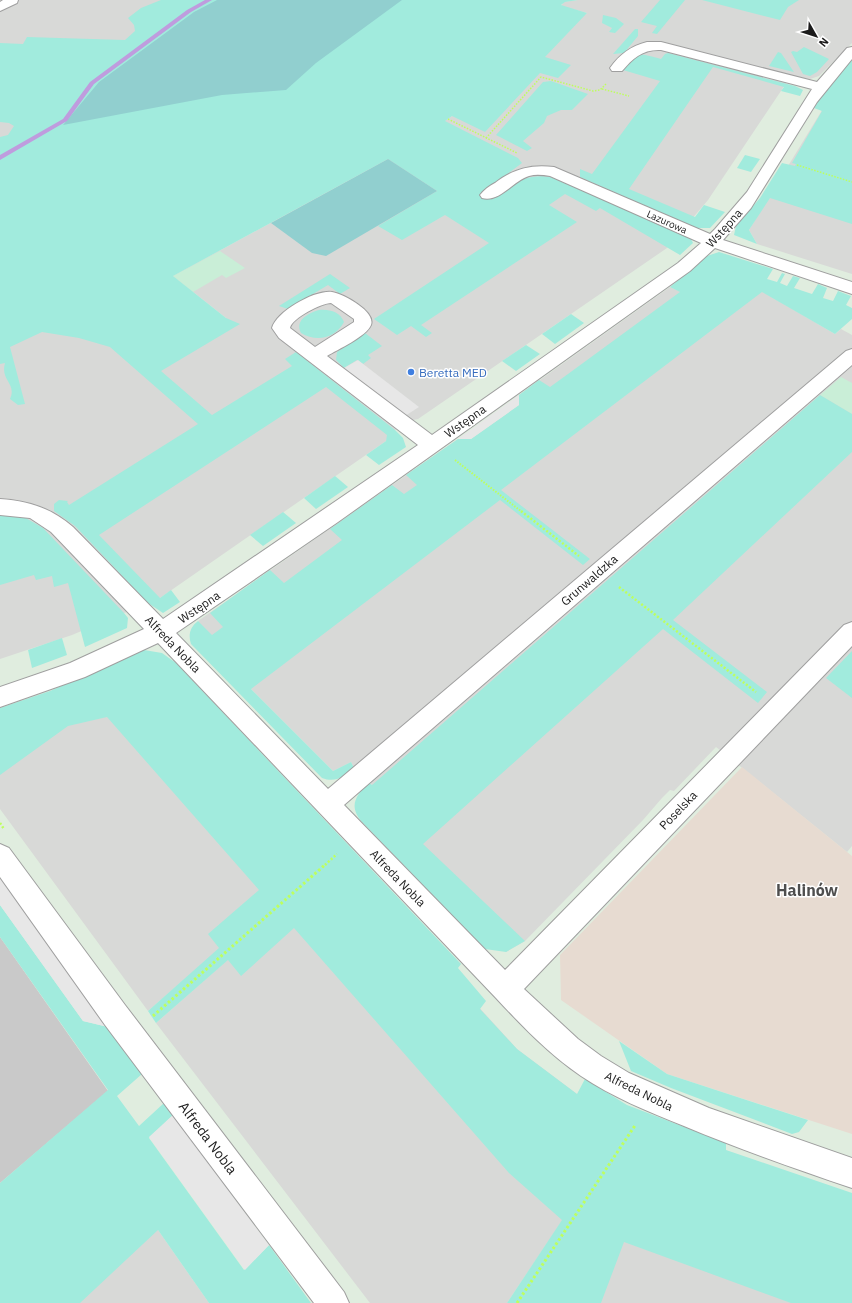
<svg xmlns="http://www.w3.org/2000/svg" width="852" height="1303" viewBox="0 0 852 1303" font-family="'IBM Plex Sans',sans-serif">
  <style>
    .residential { fill: #d8d9d7 }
    .industrial { fill: #e7dbd1 }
    .religious { fill: #c9c9c9 }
    .farmland { fill: #c9eed7 }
    .grass { fill: #a1ebdd }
    .forest { fill: #91cfcf }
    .parking { fill: #e7e7e7 }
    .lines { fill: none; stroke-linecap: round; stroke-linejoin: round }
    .stream { fill: #bf9cde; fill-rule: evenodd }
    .minor-casing { stroke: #9f9f9f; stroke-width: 2 }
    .path-far3 { stroke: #beff5e; stroke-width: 1.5; stroke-dasharray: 1.5 1.5; stroke-linecap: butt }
    .path-far2 { stroke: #beff5e; stroke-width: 2; stroke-dasharray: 1.5 1.5; stroke-linecap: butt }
    .path-far1 { stroke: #beff5e; stroke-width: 2.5; stroke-dasharray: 2 2; stroke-linecap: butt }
    .path { stroke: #beff5e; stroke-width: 3; stroke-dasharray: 2.5 2.5; stroke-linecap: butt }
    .minor { fill: #fff; fill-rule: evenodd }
    .shop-dot { fill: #3f7fe0; stroke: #fff; stroke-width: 1.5 }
    .labels { text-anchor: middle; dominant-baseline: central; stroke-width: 3; stroke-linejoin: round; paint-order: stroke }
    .far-street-label { font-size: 10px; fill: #1b1b1b; stroke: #fff }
    .street-label { font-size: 12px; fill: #1b1b1b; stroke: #fff }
    .shop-label { font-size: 12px; fill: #366cbe; stroke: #fff; text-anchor: start }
    .near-street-label { font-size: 14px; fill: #1b1b1b; stroke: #fff }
    .district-label { font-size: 16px; font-weight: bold; fill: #4e4e4e; stroke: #fff }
  </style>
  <rect width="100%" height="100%" fill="#e0eddf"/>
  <g class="residential">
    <polygon points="0,0 201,0 0,152"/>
    <polygon points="578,0 852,0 852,43 819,76 810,79 791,76 708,200 667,248 418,419 408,421 395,430 388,435 386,441 160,598 72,635 0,659 0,346 71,313 226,318 173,276 388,159 455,114 587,13 561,6 564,2"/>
    <polygon points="852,68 852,274 757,244 749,230 824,107"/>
    <polygon points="734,275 835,334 841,329 852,335 852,846 847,852 716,747 674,791 670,790 662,798 643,820 525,941 506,952 372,785 354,768 351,762 333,771 215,653 198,621 458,439 471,439 519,405 519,395 670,287 681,292"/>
    <polygon points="129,676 333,850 148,1011 0,809 0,721"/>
    <polygon points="343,858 517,1049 577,1094 562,1221 507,1303 370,1303 156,1023"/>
    <polygon points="651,1135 852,1206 852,1303 549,1303"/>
    <polygon points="98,1144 209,1303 0,1303 0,1233"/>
  </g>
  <polygon class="industrial" points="742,767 852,856 852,1134 667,1074 561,1000 560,955"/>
  <polygon class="religious" points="0,937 108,1091 0,1183"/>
  <g class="farmland">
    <polygon points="220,251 245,268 226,278 222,275 193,292 173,276"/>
    <polygon points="841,377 852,383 852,414 820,395"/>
  </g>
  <g class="grass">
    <path d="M161,0h417l-13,2 -4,3 26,8 -42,44 26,8 -13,13 -18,-5 -55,59 -33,-16 -7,5 73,37 4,5 -39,29 9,7c18,-14 34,-26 58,-22l140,60 3,6 -13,12 -80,-47 -4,3 -31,-17 -16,11 28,17 -156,103 11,8 -6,4 -15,-11 -14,9 -23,-16 115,-76 -44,-28 -43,25 -24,-14 59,-35 -49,-32 -215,117 53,42 14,6 -79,47 51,44 80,-49 -7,-7 11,-7 99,78 8,8 3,9 -27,18 -13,-10 20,-14 1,-6 -61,-48 -227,148 61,63 11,-8 9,12 -17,11 -15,-10 -73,-77 -21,-15v-7l5,-4 9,1 -1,1 2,3 129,-81 -88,-77 -31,-9 -37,-6 -32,15 15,57 -7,1 -8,-6c7,-16 -10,-18 -5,-36l-5,1v-227l8,-2 6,-9 -5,-3 -9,-1v-79l23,1 4,-7 98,3 10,-9 -1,-6 -6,-7 13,-10z"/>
    <polygon points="660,0 685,0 657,34 652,33 657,26 641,22"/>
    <polygon points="702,0 799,0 788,7 780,20"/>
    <polygon points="603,15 616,18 624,24 615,33 609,32 612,28 602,23"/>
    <polygon points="635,29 638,29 638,36 624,53 613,54"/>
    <polygon points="804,47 829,59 817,72 810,76 803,74 791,52 793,51 797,52"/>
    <polygon points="778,52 781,53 794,72 769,66"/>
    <path d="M668,53l127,33 8,4 -3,6 -19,-5 3,-4 -71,-20 -84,122 66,28 9,-12 21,7 -15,16h-15l-115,-51v-8l12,5 68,-93 -37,-11c15,-19 15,-17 38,-11l4,-5z"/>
    <polygon points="852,59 852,224 770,198 749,230 757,244 734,235 736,226 760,198 782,163 795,166 796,164 792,163 822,111 814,108 825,89 828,89"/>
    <polygon points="551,81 588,94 572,110 561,110 547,116 544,123 523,141 532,148 527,151 496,135 543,82"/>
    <polygon points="745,155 760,159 751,172 737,168"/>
    <path d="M719,252l54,17 -6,10 10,3 5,-9 3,1 -5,9 7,3 6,-10 7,2 -6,10 18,6 6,-10 9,4 -4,10 10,3 5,-10 13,5 -5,9 6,3v11l-17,15 -73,-42 -261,198 89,69 -7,6 -83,-65 -249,189 82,82 18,-9 3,6c-10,9 -19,15 -32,10l-131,-134c-3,-9 -1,-17 7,-23l14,14 11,-8 -13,-14 60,-43 14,13 58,-43 -12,-11 62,-44 12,9 13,-9 -11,-10 52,-36h13l48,-34v-10l20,-15 11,7 18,-13 112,-82 -10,-5 37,-31z"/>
    <polygon points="330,274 350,288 340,294 328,285 288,309 279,306"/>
    <path d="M319,310c11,-1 21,2 25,12 -9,17 -28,20 -43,11 -7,-13 8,-20 18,-23z"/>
    <polygon points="571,314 584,323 555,344 542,334"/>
    <polygon points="365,333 382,346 368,355 371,358 363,364 357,360 344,368 336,360 337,352"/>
    <polygon points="526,345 540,354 516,371 502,361"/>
    <path d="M820,395l32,19v38l-179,168 94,72 -9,11 -95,-74 -240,215 102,97 -19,11 -21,-3 -124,-128c-13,-17 -4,-25 7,-39l4,3z"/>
    <polygon points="335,476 348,487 316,509 304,498"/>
    <polygon points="283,512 296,523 263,546 250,535"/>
    <polygon points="0,515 24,517 43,528 124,613 128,618 127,628 85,647 68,583 54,587 52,576 36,580 34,575 0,585"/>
    <polygon points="62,638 67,655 32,668 28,650"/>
    <polygon points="144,650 162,653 176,663 461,964 458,968 486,1001 480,1009 517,1049 577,1094 585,1079 627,1105 726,1143 726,1150 852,1193 852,1303 791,1303 624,1242 601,1303 507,1303 562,1220 509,1173 294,928 241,976 228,960 156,1023 148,1011 219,948 208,934 259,890 107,717 68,726 0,775 0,708 50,691"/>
    <polygon points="852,651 852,698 826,678"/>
    <polygon points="0,905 83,1021 108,1027 142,1074 117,1096 139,1126 164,1103 173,1115 149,1138 244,1270 269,1245 311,1303 209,1303 158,1230 80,1303 0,1303 0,1183 108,1090 0,937"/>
    <polygon points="619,1041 667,1074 808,1120 799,1132 792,1134 671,1088 631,1071"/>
  </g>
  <g class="forest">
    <polygon points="217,0 402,0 316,63 286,90 222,95 63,125 99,82 194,12"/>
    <polygon points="388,159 437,191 326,256 312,253 271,223"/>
  </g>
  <g class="parking">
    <polygon points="358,360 419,407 405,416 344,368"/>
    <polygon points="519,395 519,405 471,439 458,439"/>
    <polygon points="2,876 108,1027 83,1021 0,905 0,880"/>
    <polygon points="173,1115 269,1245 245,1270 149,1137"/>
  </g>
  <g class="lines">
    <polygon class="stream" points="205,0 212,0 191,12 94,84 67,121 0,160 0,155 63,119 90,82 187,10"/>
    <g class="minor-casing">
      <g id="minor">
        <polygon points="3,0 18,0 17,3 0,11 0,2"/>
        <path d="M647,42h14l156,40 30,-34 5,-1v12l-35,43 -66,106 -28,32 129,42v12l-137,-46 -25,23 -352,251 -162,111 152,156 518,-438 6,-2v16l-508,440 161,165 339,-345 8,-3v24l-328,343 54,50 23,17 28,17 80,35 143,50v30c-56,-19 -113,-39 -168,-62 -35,-14 -72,-29 -103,-50 -32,-22 -59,-50 -85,-78l-338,-355 -73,34 -85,30v-20l70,-24 74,-34 -93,-97 -21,-14 -30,-3v-16c29,2 51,9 73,28l90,92 255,-174 -139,-107 -7,-10c5,-17 43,-38 60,-36 11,2 44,19 39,33 -4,11 -34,25 -44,31l105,79 246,-172 23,-20 -151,-67c-7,-1 -14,-2 -21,0 -16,5 -30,27 -47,22l-2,-3c4,-5 9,-9 15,-12 18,-14 36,-19 59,-16l156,67 5,-5 32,-37 65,-103 -151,-39c-18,-1 -28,8 -39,21h-10l-2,-3c10,-14 21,-22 37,-26zM331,303l23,16v3l-39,25 -25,-19c2,-10 32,-25 41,-25z"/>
        <polygon points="0,844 9,848 125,1005 344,1292 349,1303 314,1303 105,1025 0,877"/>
      </g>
    </g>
    <g class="path-far3">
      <polyline points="602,89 629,96"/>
      <polyline points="448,119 517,153"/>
      <polyline points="486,138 541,77 593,91 600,90 606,84"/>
      <polyline points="797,165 852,182"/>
    </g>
    <polyline class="path-far2" points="455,460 522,512"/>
    <g class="path-far1">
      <polyline points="521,511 579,556"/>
      <polyline points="619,587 756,692"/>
      <polyline points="0,823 4,829"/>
      <polyline points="325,865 337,854"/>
    </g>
    <g class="path">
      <polyline points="153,1016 326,864"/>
      <polyline points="517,1303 636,1124"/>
    </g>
    <use href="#minor" class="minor"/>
  </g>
  <circle class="shop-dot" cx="411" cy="372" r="4"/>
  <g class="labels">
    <g class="far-street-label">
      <text transform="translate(667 222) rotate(24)">Lazurowa</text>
    </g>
    <g class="street-label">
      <text transform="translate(724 228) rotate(-48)">Wstępna</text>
      <text transform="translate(465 421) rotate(-35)">Wstępna</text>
      <text transform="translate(589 580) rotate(-41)">Grunwaldzka</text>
      <text transform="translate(199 607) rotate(-34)">Wstępna</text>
      <text transform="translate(173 644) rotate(46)">Alfreda Nobla</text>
      <text transform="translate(678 810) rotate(-46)">Poselska</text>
      <text transform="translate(398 878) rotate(46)">Alfreda Nobla</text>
      <text transform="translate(639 1091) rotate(26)">Alfreda Nobla</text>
    </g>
    <g class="shop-label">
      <text x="419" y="372">Beretta MED</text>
    </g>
    <g class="near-street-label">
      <text transform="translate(208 1138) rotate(53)">Alfreda Nobla</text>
    </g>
    <g class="district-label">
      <text x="807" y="890">Halinów</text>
    </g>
  </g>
  <g transform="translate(816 36) rotate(129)" stroke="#ffffff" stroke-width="3" paint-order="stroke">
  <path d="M0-3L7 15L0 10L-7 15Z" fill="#1b1b1b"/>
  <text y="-6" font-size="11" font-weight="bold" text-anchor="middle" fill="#1b1b1b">N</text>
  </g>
</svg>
